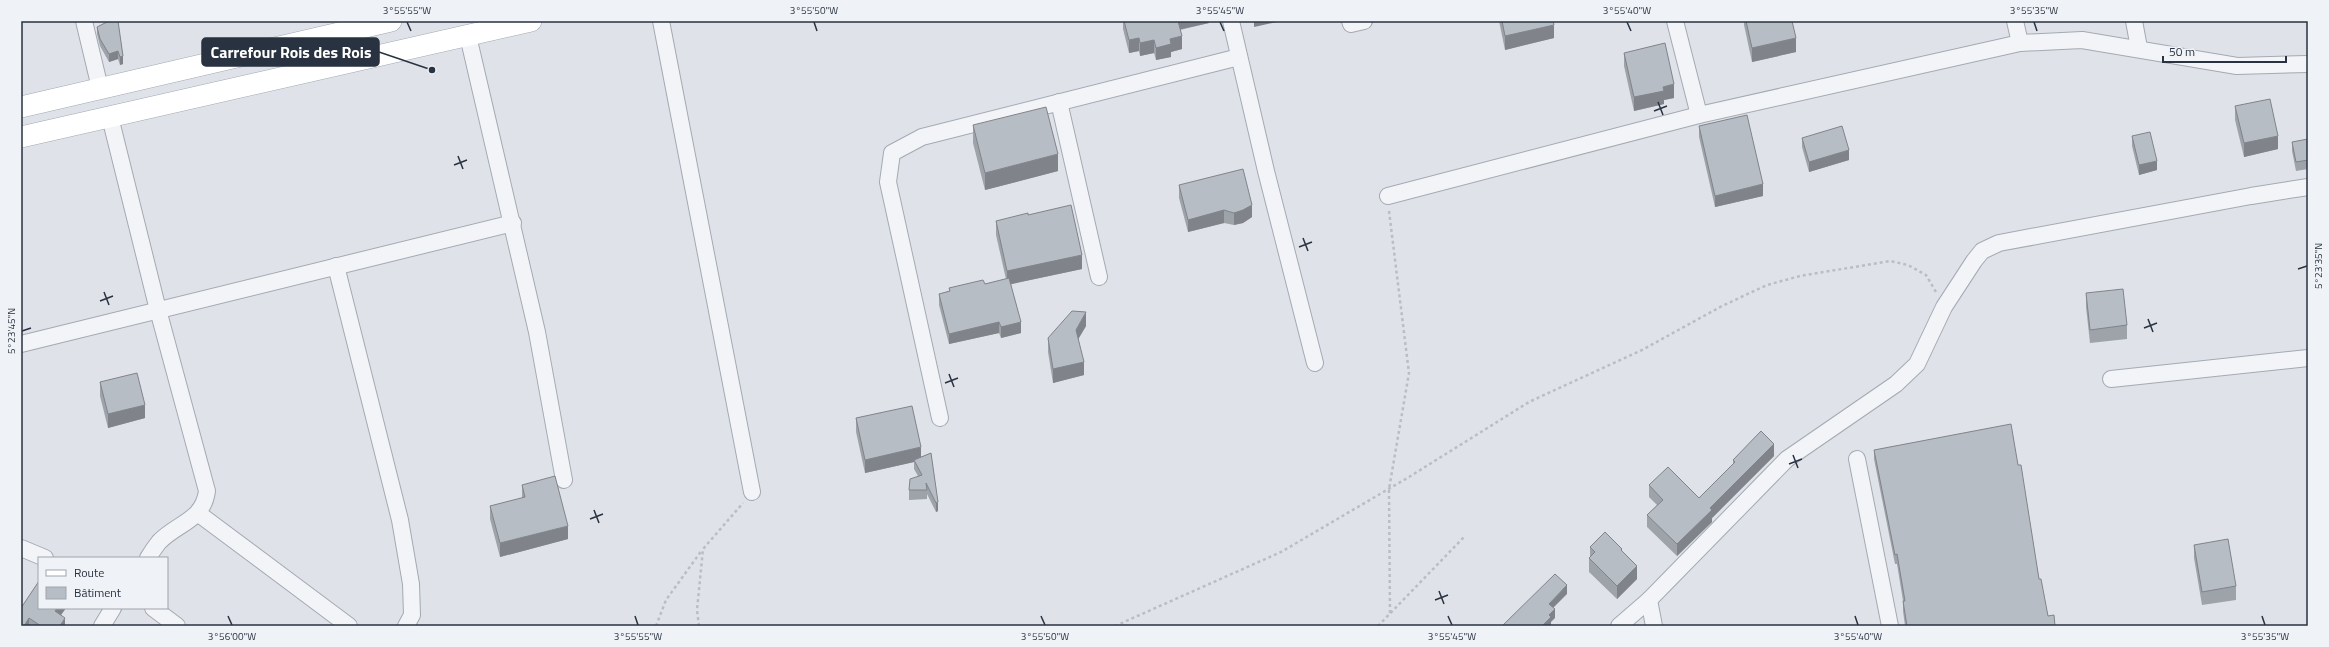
<svg xmlns="http://www.w3.org/2000/svg" width="2329" height="647" viewBox="0 0 2329 647" font-family="'Titillium Web',sans-serif">
  <style>
    .lines { fill: none; stroke-linecap: round; stroke-linejoin: round }
    .minor-casing { stroke: #a4aab3; stroke-width: 18 }
    .major-casing { stroke: #9fa8b4; stroke-width: 22 }
    .path { stroke: #b9bec4; stroke-width: 2.5; stroke-dasharray: 3 3; stroke-linecap: butt }
    .minor { stroke: #f2f4f7; stroke-width: 16 }
    .major { stroke: #fff; stroke-width: 21 }
    .wall { fill: #9da3a9 }
    .shaded-wall { fill: #80848a }
    .building { fill: #b7bdc5; stroke: #80848a }
    .ticks { fill: none; stroke: #283240; stroke-width: 1.5 }
    .leader { fill: none; stroke: #283240; stroke-width: 1.5 }
    .callout-dot { fill: #283240; stroke: #eff2f6; stroke-width: 1.5 }
    .callout { fill: #283240; stroke: #283240; stroke-width: 1.5 }
    .callout-label { font-size: 16px; text-anchor: middle; font-weight: bold; fill: #fff }
    .neatline { fill: none; stroke: #283240; stroke-width: 1.5 }
    .ticks-label { font-size: 10px; text-anchor: middle; fill: #283240 }
  </style>
  <rect width="100%" height="100%" fill="#dfe3e9"/>
  <g class="lines">
    <g class="minor-casing">
      <g id="minor">
        <polyline points="84,21 100,88"/>
        <polyline points="661,21 752,492"/>
        <polyline points="1231,21 1266,171 1315,363"/>
        <polyline points="1350,21 1351,24 1364,21"/>
        <polyline points="1675,21 1699,115"/>
        <polyline points="2015,21 2020,43"/>
        <polyline points="2134,21 2139,48"/>
        <polyline points="468,36 537,332 564,480"/>
        <polyline points="1059,102 1099,277"/>
        <path d="M110,117l48,193 49,181c-4,30 -30,32 -48,51 -4,5 -8,11 -11,16"/>
        <polyline points="1388,196 1699,115 2020,43 2082,40 2237,66 2308,64"/>
        <polyline points="336,266 400,520 411,584 412,615 406,626"/>
        <polyline points="21,344 513,223"/>
        <polyline points="2111,379 2308,358"/>
        <polyline points="940,418 888,182 892,153 922,137 1239,57"/>
        <polyline points="1857,459 1890,626"/>
        <polyline points="199,514 349,626"/>
        <polyline points="21,548 45,558"/>
        <polyline points="1649,600 1654,626"/>
        <polyline points="153,608 177,626"/>
        <polyline points="102,626 113,608"/>
        <polyline points="1619,626 1649,600 1787,459 1896,384 1917,364 1944,307 1974,261 1982,251 1999,243 2251,196 2308,187"/>
      </g>
    </g>
    <g class="major-casing">
      <g id="major">
        <polyline points="21,107 391,21"/>
        <polyline points="21,137 531,21"/>
      </g>
    </g>
    <g class="path">
      <polyline points="1389,211 1409,373 1389,489 1390,614"/>
      <polyline points="656,626 666,600 702,550"/>
      <polyline points="699,626 697,610 703,549 743,503"/>
      <polyline points="1115,626 1281,552 1409,477 1529,402 1642,350 1722,306 1767,285 1800,276 1890,261 1908,265 1926,275 1936,292"/>
      <polyline points="1378,626 1464,537"/>
    </g>
    <use href="#minor" class="minor"/>
    <use href="#major" class="major"/>
  </g>
  <g class="wall">
    <polygon points="1123,21 1209,21 1209,23 1180,30 1182,49 1171,52 1171,57 1156,60 1154,53 1140,56 1139,51 1129,53 1123,29"/>
    <polygon points="1499,21 1553,21 1554,38 1505,50"/>
    <polygon points="1744,21 1792,21 1796,52 1752,62 1744,25"/>
    <polygon points="97,27 123,56 123,64 120,65 118,59 109,62 100,46 97,34"/>
    <polygon points="1624,53 1674,98 1664,100 1664,104 1634,111 1624,66"/>
    <polygon points="2235,106 2278,149 2244,157 2235,120"/>
    <polygon points="973,125 1058,171 985,190 973,143"/>
    <polygon points="1699,126 1763,196 1715,207 1699,137"/>
    <polygon points="2132,136 2157,170 2139,175 2132,146"/>
    <polygon points="1802,138 1849,160 1809,172 1802,147"/>
    <polygon points="2308,139 2308,169 2296,171 2292,151 2292,142"/>
    <polygon points="1179,185 1252,217 1243,223 1234,225 1224,223 1188,232 1179,198"/>
    <polygon points="1028,215 1082,269 1011,284 1021,333 1001,338 999,333 949,344 939,305 939,294 949,291 949,288 985,284 1006,279 996,235 996,221"/>
    <polygon points="2086,293 2127,325 2127,339 2090,343 2086,307"/>
    <polygon points="1086,326 1078,339 1084,375 1053,383 1048,352 1048,338"/>
    <polygon points="100,382 145,418 108,428 100,396"/>
    <polygon points="856,418 921,457 931,453 938,511 936,512 927,494 927,499 909,500 909,490 918,476 914,469 914,462 865,473 856,432"/>
    <polygon points="1874,450 2018,465 2039,579 2048,616 2055,626 1905,626 1903,611 1903,601 1897,564 1895,564 1874,459"/>
    <polygon points="1774,456 1712,518 1712,522 1677,556 1647,527 1647,515 1657,505 1649,497 1649,485 1699,498 1733,464 1733,460"/>
    <polygon points="522,485 568,539 500,557 490,519 490,506 522,498"/>
    <polygon points="2194,545 2236,586 2236,600 2202,605 2194,558"/>
    <polygon points="1590,547 1622,552 1637,579 1617,599 1589,572 1589,558 1590,557"/>
    <polygon points="39,608 66,608 61,615 65,626 21,626"/>
  </g>
  <g class="shaded-wall">
    <polygon points="1177,21 1209,21 1209,23 1177,30"/>
    <polygon points="1254,21 1281,21 1254,27"/>
    <polygon points="1554,25 1554,38 1505,50 1505,36"/>
    <polygon points="1182,36 1182,49 1171,52 1171,57 1156,60 1156,48 1170,39"/>
    <polygon points="1139,38 1139,51 1129,53 1129,40"/>
    <polygon points="1796,38 1796,52 1752,62 1752,48"/>
    <polygon points="1154,40 1154,53 1140,56 1140,43"/>
    <polygon points="118,51 118,59 109,62 109,54"/>
    <polygon points="123,56 123,64 120,65 120,57"/>
    <polygon points="1674,84 1674,98 1664,100 1664,104 1634,111 1634,97 1663,87"/>
    <polygon points="2278,136 2278,149 2244,157 2244,143"/>
    <polygon points="1849,150 1849,160 1809,172 1809,162"/>
    <polygon points="1058,154 1058,171 985,190 985,173"/>
    <polygon points="2157,161 2157,170 2139,175 2139,165"/>
    <polygon points="1763,184 1763,196 1715,207 1715,196"/>
    <polygon points="1252,205 1252,217 1243,223 1234,225 1234,213"/>
    <polygon points="1224,210 1224,223 1188,232 1188,220"/>
    <polygon points="1082,255 1082,269 1007,285 1007,271"/>
    <polygon points="1086,312 1086,326 1076,343 1076,330"/>
    <polygon points="999,322 999,333 949,344 949,334"/>
    <polygon points="1021,322 1021,333 1001,338 1001,327"/>
    <polygon points="1084,362 1084,375 1053,383 1053,369"/>
    <polygon points="145,405 145,418 108,428 108,414"/>
    <polygon points="1774,444 1774,456 1712,518 1712,522 1677,556 1677,544 1710,508"/>
    <polygon points="921,447 921,460 914,460 914,462 865,473 865,460"/>
    <polygon points="938,502 938,511 936,512 936,503"/>
    <polygon points="568,526 568,539 500,557 500,543"/>
    <polygon points="1637,566 1637,579 1617,599 1617,586"/>
    <polygon points="1567,585 1567,594 1549,612 1549,604"/>
    <polygon points="57,608 66,608 55,623 55,611"/>
    <polygon points="1555,609 1555,618 1551,622 1551,625 1550,626 1542,626 1549,615"/>
    <polygon points="29,618 29,626 24,626"/>
    <polygon points="65,618 65,626 60,626"/>
  </g>
  <g class="building">
    <polygon points="109,21 118,21 123,56 120,57 118,51 109,54 100,39 97,27"/>
    <polygon points="1124,21 1178,21 1182,36 1170,39 1171,44 1156,48 1154,40 1140,43 1139,38 1129,40"/>
    <polygon points="1502,21 1553,21 1554,25 1505,36"/>
    <polygon points="1746,21 1792,21 1796,38 1752,48"/>
    <polygon points="1665,43 1674,84 1663,87 1664,91 1634,97 1624,53"/>
    <polygon points="2270,99 2278,136 2244,143 2235,106"/>
    <polygon points="1046,107 1058,154 985,173 973,125"/>
    <polygon points="1747,115 1763,184 1715,196 1699,126"/>
    <polygon points="1842,126 1849,150 1809,162 1802,138"/>
    <polygon points="2150,132 2157,161 2139,165 2132,136"/>
    <polygon points="2308,139 2308,160 2296,162 2292,142"/>
    <polygon points="1243,169 1252,205 1243,210 1234,213 1224,210 1188,220 1179,185"/>
    <polygon points="1071,205 1082,255 1007,271 996,221 1028,213 1028,215"/>
    <polygon points="1009,278 1021,322 1001,327 999,322 949,334 939,294 950,291 949,288 983,280 985,284"/>
    <polygon points="2123,289 2127,325 2090,330 2086,293"/>
    <polygon points="1072,311 1086,312 1076,330 1084,362 1053,369 1048,338"/>
    <polygon points="137,373 145,405 108,414 100,382"/>
    <polygon points="912,406 921,447 865,460 856,418"/>
    <polygon points="2011,424 2018,465 2021,465 2039,579 2041,579 2048,616 2054,615 2055,626 1907,626 1903,601 1905,601 1897,554 1895,555 1874,450"/>
    <polygon points="1761,431 1774,444 1710,508 1712,510 1677,544 1647,515 1663,500 1649,485 1668,467 1699,498 1735,462 1733,460"/>
    <polygon points="931,453 938,502 936,503 926,483 927,490 909,490 910,479 922,475 914,460"/>
    <polygon points="555,476 568,526 500,543 490,506 525,497 522,485"/>
    <polygon points="1605,532 1622,549 1621,550 1637,566 1617,586 1589,558 1595,552 1590,547"/>
    <polygon points="2228,539 2236,586 2202,592 2194,545"/>
    <polygon points="1555,574 1567,585 1549,604 1555,609 1549,615 1551,617 1542,626 1502,626"/>
    <polygon points="39,581 39,608 57,608 55,611 65,618 60,626 41,626 29,618 24,626 21,626 21,608"/>
  </g>
  <path class="ticks" d="M407,22l4,9M814,22l3,9M1220,22l4,9M1627,22l4,9M2034,22l3,9M1658,102l5,13M1654,111l13,-5M458,156l5,13M454,165l13,-5M1303,238l5,13M1299,247l13,-5M2298,269l9,-3M104,292l5,13M100,301l13,-5M2148,319l5,13M2144,328l13,-5M22,331l9,-3M949,374l5,13M945,383l13,-5M1793,455l5,13M1789,464l13,-5M594,510l5,13M590,519l13,-5M1439,591l5,13M1435,600l13,-5M228,616l4,9M635,616l3,9M1041,616l4,9M1448,616l4,9M1855,616l3,9M2262,616l3,9"/>
  <path class="leader" d="M432 70L379 52"/>
  <circle class="callout-dot" cx="432" cy="70" r="4"/>
  <rect class="callout" x="202" y="38" width="177" height="28" rx="4"/>
  <g class="callout-label">
    <text x="291" y="58">Carrefour Rois des Rois</text>
  </g>
  <rect width="2329" height="647" fill="none" stroke="#eff2f6" stroke-width="44"/>
  <rect x="38" y="557" width="130" height="52" fill="#eff2f6" stroke="#9fa5ad"/>
  <rect x="46" y="570" width="20" height="6" fill="#ffffff" stroke="#9fa5ad"/>
  <text x="74" y="577" font-size="12" fill="#283240">Route</text>
  <rect x="46" y="587" width="20" height="12" fill="#b7bdc5" stroke="#9fa5ad"/>
  <text x="74" y="597" font-size="12" fill="#283240">Bâtiment</text>
  <path d="M2163 56v6h123v-6" fill="none" stroke="#283240" stroke-width="2"/>
  <text x="2169" y="56" font-size="12" fill="#283240" stroke="#eff2f6" stroke-width="3" paint-order="stroke">50 m</text>
  <rect x="22" y="22" width="2285" height="603" class="neatline"/>
  <g class="ticks-label">
    <text x="407" y="14">3°55'55"W</text>
    <text x="814" y="14">3°55'50"W</text>
    <text x="1220" y="14">3°55'45"W</text>
    <text x="1627" y="14">3°55'40"W</text>
    <text x="2034" y="14">3°55'35"W</text>
    <text transform="translate(2318 266) rotate(-90)" y="4">5°23'35"N</text>
    <text transform="translate(11 331) rotate(-90)" y="4">5°23'45"N</text>
    <text x="232" y="640">3°56'00"W</text>
    <text x="638" y="640">3°55'55"W</text>
    <text x="1045" y="640">3°55'50"W</text>
    <text x="1452" y="640">3°55'45"W</text>
    <text x="1858" y="640">3°55'40"W</text>
    <text x="2265" y="640">3°55'35"W</text>
  </g>
</svg>
